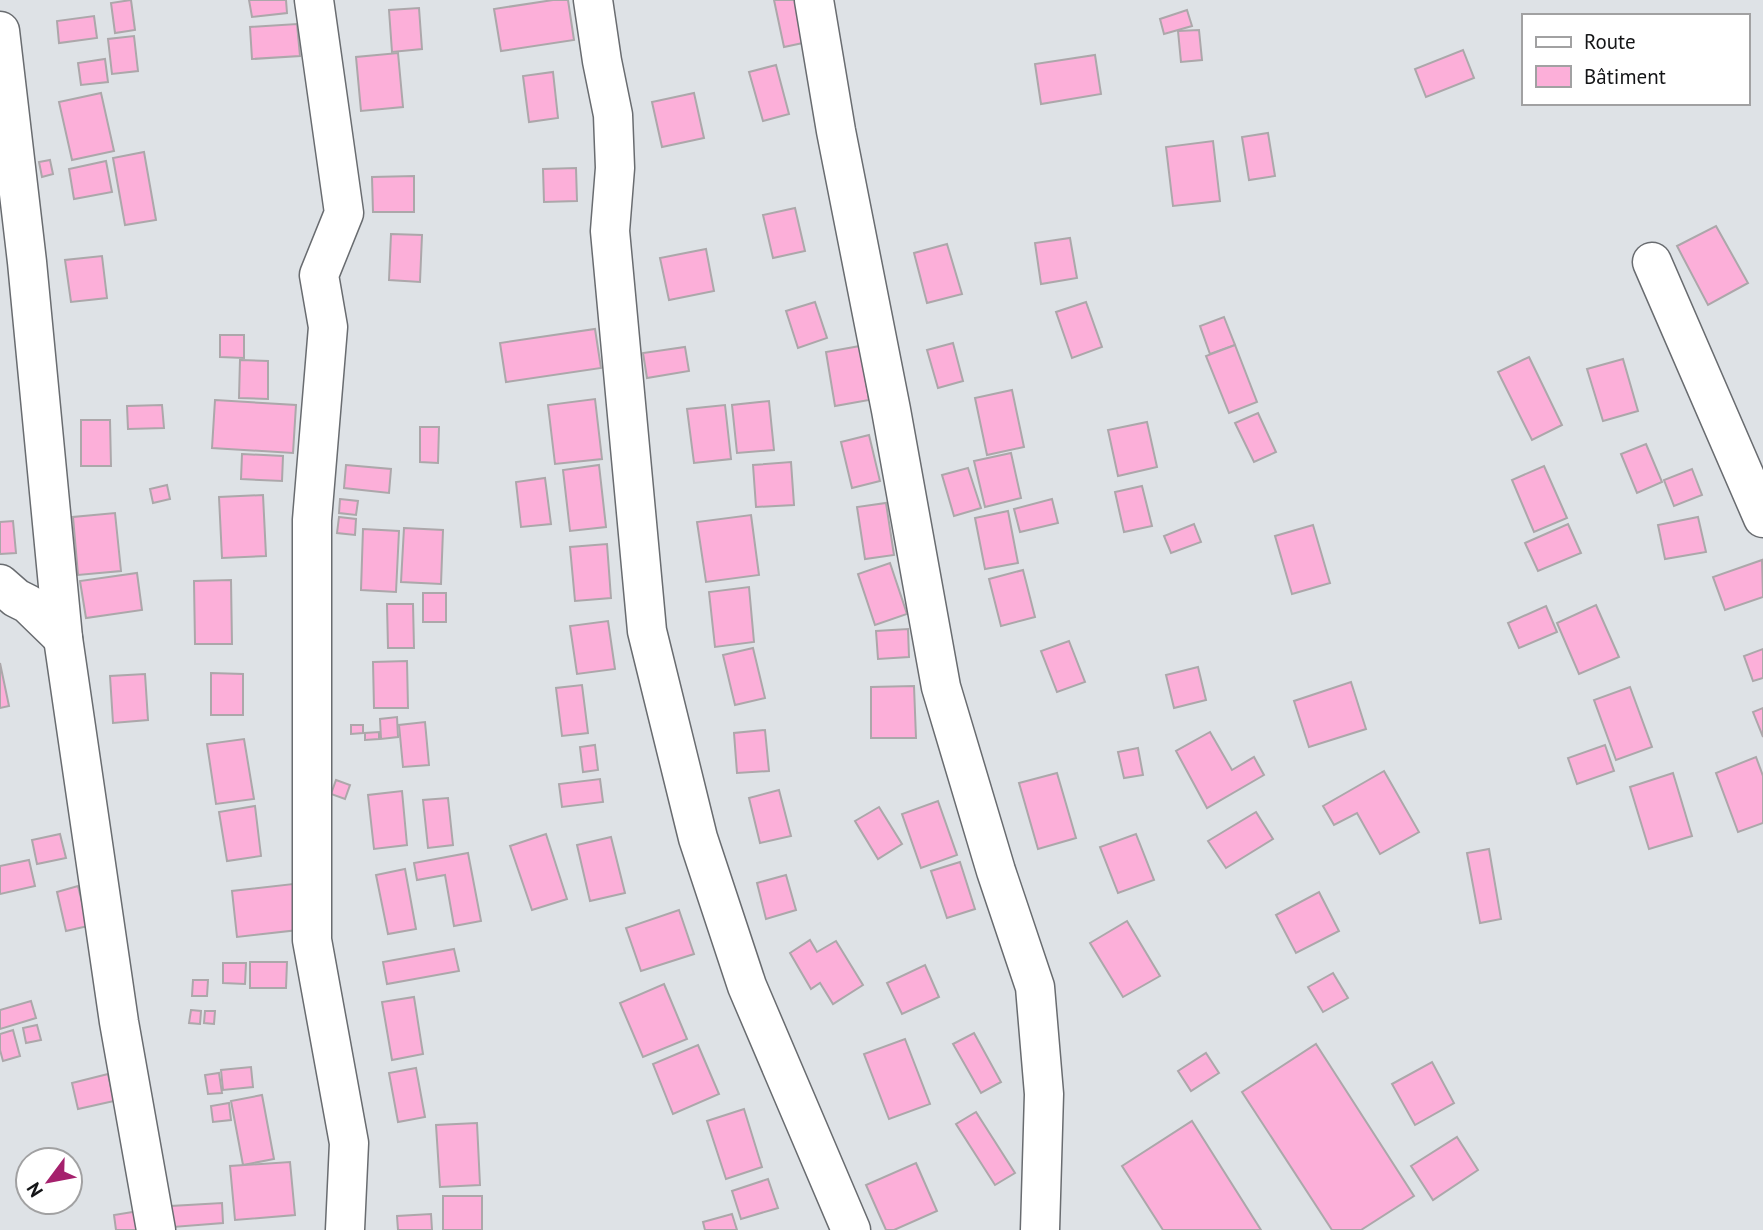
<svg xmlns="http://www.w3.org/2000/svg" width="1763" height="1230" viewBox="0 0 1763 1230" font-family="'PT Sans',sans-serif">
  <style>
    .building { fill: #fcafd9; stroke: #aca7aa; stroke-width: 2 }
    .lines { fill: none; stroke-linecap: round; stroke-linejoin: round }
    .minor-casing { stroke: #696c70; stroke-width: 41 }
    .minor { stroke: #fff; stroke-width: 38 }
  </style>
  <rect width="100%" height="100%" fill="#dee2e6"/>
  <g class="building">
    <polygon points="131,0 135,30 115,33 111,3"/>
    <polygon points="249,0 286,0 287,13 252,17"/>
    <polygon points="553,0 568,0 574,40 501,51 494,9"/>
    <polygon points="774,0 808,0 817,40 784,47"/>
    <polygon points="419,8 422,49 392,52 389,10"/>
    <polygon points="1187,10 1192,26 1164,34 1160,19"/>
    <polygon points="94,16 97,38 59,43 57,21"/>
    <polygon points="297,24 300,56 252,59 250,27"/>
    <polygon points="1199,30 1202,60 1181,62 1178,31"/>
    <polygon points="134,36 138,71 112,74 108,39"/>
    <polygon points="1463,50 1474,78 1426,97 1415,69"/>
    <polygon points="398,53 403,107 361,111 356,57"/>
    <polygon points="1095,55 1101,94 1041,104 1035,64"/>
    <polygon points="105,59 108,82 81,85 78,63"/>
    <polygon points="776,65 789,114 763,121 749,72"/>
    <polygon points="553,72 558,118 529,122 523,76"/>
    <polygon points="101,93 114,151 72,160 59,102"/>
    <polygon points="694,93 704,138 662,147 652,102"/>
    <polygon points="1268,133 1275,176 1249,180 1242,137"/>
    <polygon points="1213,141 1220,201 1173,206 1166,147"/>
    <polygon points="144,152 156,220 125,225 113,158"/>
    <polygon points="50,160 53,174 42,177 39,162"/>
    <polygon points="106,161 112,192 74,199 69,169"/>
    <polygon points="576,168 577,201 544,202 543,169"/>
    <polygon points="414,176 414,212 373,212 372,177"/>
    <polygon points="795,208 805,251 773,258 763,215"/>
    <polygon points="1716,226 1748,283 1708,305 1677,246"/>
    <polygon points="391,234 422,235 420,282 389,280"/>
    <polygon points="1070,238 1077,278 1041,284 1035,243"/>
    <polygon points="947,244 962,294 927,303 914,253"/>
    <polygon points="706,249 714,291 669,300 660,258"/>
    <polygon points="102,256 107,298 71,302 65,260"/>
    <polygon points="815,302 827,338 798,348 786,311"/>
    <polygon points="1086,302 1102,347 1072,358 1056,312"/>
    <polygon points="1224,317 1235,345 1210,354 1200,326"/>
    <polygon points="595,329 601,368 506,382 500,343"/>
    <polygon points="220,335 244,335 244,358 220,357"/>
    <polygon points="953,343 963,381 938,388 927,350"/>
    <polygon points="1235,345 1257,402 1229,413 1206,356"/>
    <polygon points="860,346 869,400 835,406 826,352"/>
    <polygon points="685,347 689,371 647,378 643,353"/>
    <polygon points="1529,357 1562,425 1532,440 1498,372"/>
    <polygon points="1623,359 1638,411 1603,421 1587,369"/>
    <polygon points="240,360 268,361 268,399 239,398"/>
    <polygon points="1012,390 1024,447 987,455 975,398"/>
    <polygon points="595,399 602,459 555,464 548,405"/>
    <polygon points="215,400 296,405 293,453 212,448"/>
    <polygon points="769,401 774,450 737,453 732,405"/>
    <polygon points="162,405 164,428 128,429 127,406"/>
    <polygon points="725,405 731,459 694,463 687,409"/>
    <polygon points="1258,413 1276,452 1254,462 1235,423"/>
    <polygon points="81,420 110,420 111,466 81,466"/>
    <polygon points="1147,422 1157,467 1118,476 1108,430"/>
    <polygon points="420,427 439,427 438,463 420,462"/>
    <polygon points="869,435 880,481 852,488 841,442"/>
    <polygon points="1646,444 1662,482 1637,493 1621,454"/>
    <polygon points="1011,453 1021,498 985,507 974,461"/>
    <polygon points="242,454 283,456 282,481 241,479"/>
    <polygon points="791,462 794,505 756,507 753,465"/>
    <polygon points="346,465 391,469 389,493 344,488"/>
    <polygon points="599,465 606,527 570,531 563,470"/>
    <polygon points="1544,466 1567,518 1534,532 1512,480"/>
    <polygon points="968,468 981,508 954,516 942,475"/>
    <polygon points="1692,469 1702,495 1674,506 1664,480"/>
    <polygon points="545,478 551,524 521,527 516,482"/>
    <polygon points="167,485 170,499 153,503 150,489"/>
    <polygon points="1142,486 1152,526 1124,532 1115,492"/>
    <polygon points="263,495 266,556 222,558 219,497"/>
    <polygon points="340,499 358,501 356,515 339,513"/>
    <polygon points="1052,499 1058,523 1020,532 1014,509"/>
    <polygon points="886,503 894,555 865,559 857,507"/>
    <polygon points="1008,511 1018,563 985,569 975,518"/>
    <polygon points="115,513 121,571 78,575 73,517"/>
    <polygon points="751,515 759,575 706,582 697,522"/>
    <polygon points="339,517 356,519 355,535 337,533"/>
    <polygon points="1698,517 1706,552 1665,559 1658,525"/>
    <polygon points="13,521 16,553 0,554 0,522"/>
    <polygon points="1194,524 1201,542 1171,553 1164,536"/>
    <polygon points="1568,524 1581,553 1538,571 1525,543"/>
    <polygon points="1313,525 1330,583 1292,594 1275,536"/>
    <polygon points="404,528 443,530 441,584 401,582"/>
    <polygon points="363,529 399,531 396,592 361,590"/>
    <polygon points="607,544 611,598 575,601 570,547"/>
    <polygon points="1762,560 1763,597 1725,610 1713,577"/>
    <polygon points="890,563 907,614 875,625 858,574"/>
    <polygon points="1023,570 1035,617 1001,626 989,579"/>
    <polygon points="137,573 142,610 86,618 80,581"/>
    <polygon points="231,580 232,644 195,644 194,581"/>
    <polygon points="749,587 754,642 715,647 709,592"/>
    <rect x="423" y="593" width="23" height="29"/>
    <polygon points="387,604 413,604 414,648 388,648"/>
    <polygon points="1596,605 1619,657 1579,674 1557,623"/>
    <polygon points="1546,606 1557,632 1519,648 1508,623"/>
    <polygon points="608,621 615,669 577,674 570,626"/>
    <polygon points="908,629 909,657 878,659 876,631"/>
    <polygon points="1069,641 1085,682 1057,692 1041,651"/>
    <polygon points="753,648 765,698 735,705 723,655"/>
    <polygon points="1763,649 1763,678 1753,681 1744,656"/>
    <polygon points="407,661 408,708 374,708 373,662"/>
    <polygon points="0,663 9,706 0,708"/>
    <polygon points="1198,667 1206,700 1174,708 1166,675"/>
    <polygon points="211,673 243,674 243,715 211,715"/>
    <polygon points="145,674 148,720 113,723 110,676"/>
    <polygon points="1351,682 1366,729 1309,747 1294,701"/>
    <polygon points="582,685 588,733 562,736 556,688"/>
    <polygon points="914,686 916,738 871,738 871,687"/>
    <polygon points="1630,687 1652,747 1616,760 1594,700"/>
    <polygon points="1763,708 1763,737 1753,712"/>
    <polygon points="397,717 398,737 381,739 380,719"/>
    <polygon points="425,722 429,765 403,767 399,725"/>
    <polygon points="351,725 363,725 363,733 351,734"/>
    <polygon points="765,730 769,771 737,773 734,733"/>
    <polygon points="379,732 379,739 365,740 365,733"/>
    <polygon points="1210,732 1232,770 1254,757 1264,775 1207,808 1176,751"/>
    <polygon points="244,739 254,799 216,804 207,744"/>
    <polygon points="595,745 598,770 583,772 580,747"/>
    <polygon points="1605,745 1614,771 1577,784 1568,758"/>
    <polygon points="1138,748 1143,775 1124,778 1118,752"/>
    <polygon points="1756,757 1763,776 1763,823 1738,832 1716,773"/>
    <polygon points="1384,771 1419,832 1380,854 1357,813 1334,825 1323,806"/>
    <polygon points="1057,773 1076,838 1038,849 1019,783"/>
    <polygon points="1673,773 1692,836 1649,849 1630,787"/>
    <polygon points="600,779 603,802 562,807 559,784"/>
    <polygon points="336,780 350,785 345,799 331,794"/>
    <polygon points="779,790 791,836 760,843 749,798"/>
    <polygon points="402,791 407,845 374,849 368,795"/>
    <polygon points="448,798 453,845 428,848 423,800"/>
    <polygon points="938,801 957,855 921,868 902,814"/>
    <polygon points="255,806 261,856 227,861 219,812"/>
    <polygon points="879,807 902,844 878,859 855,821"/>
    <polygon points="1256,812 1273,839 1226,868 1208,841"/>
    <polygon points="60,834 66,858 37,864 32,840"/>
    <polygon points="546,834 567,899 532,910 510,846"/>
    <polygon points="1136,834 1154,880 1118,893 1100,847"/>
    <polygon points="611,837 625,893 590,901 577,845"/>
    <polygon points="1489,849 1501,919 1480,923 1467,853"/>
    <polygon points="468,853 481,921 454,926 445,875 417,880 414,863"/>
    <polygon points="29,860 35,886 0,894 0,866"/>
    <polygon points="960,862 975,909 947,918 931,871"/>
    <polygon points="405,869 416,929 388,934 376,875"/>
    <polygon points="786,875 796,910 766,919 757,883"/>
    <polygon points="293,884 298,930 237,937 232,891"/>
    <polygon points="78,886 88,926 66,931 57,892"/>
    <polygon points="1319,892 1339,931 1296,953 1276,915"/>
    <polygon points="679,910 694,954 641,971 626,928"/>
    <polygon points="1127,921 1160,976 1123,997 1090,943"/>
    <polygon points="810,940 817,952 836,941 863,985 833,1004 820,983 811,989 790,953"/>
    <polygon points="454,949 459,971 387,984 383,962"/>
    <polygon points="250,962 287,962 286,988 250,988"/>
    <polygon points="223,963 246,963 245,984 223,983"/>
    <polygon points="925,965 939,997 902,1014 887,983"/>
    <polygon points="1333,973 1348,998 1323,1012 1308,987"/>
    <polygon points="193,980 208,980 207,996 192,996"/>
    <polygon points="664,984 687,1039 643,1057 620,1003"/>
    <polygon points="414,997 423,1054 392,1060 382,1002"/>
    <polygon points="31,1001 36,1018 0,1029 0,1010"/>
    <polygon points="191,1010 201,1011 200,1024 189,1023"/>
    <polygon points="205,1011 215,1011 214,1024 204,1023"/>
    <polygon points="37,1025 41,1040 26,1043 23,1028"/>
    <polygon points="13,1030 20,1056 3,1061 0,1050 0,1034"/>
    <polygon points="974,1033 1001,1082 981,1093 953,1044"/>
    <polygon points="905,1039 930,1104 889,1119 864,1054"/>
    <polygon points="1316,1044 1414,1196 1361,1230 1332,1230 1242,1092"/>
    <polygon points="698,1045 719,1094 673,1114 653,1064"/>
    <polygon points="1206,1053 1219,1073 1191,1091 1178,1071"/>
    <polygon points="1432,1062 1454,1103 1415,1125 1392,1084"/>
    <polygon points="251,1067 253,1087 223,1090 221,1070"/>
    <polygon points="416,1068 425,1117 398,1122 389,1073"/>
    <polygon points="219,1073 222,1093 208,1094 205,1075"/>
    <polygon points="108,1074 114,1101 78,1109 72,1083"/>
    <polygon points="262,1095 274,1159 243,1165 231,1101"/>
    <polygon points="229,1103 231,1120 213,1122 211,1106"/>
    <polygon points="744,1109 762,1167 726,1179 707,1121"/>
    <polygon points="976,1112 1015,1173 995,1185 956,1124"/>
    <polygon points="1192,1121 1261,1230 1163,1230 1122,1166"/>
    <polygon points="477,1123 480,1185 440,1187 436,1125"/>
    <polygon points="1457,1137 1478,1170 1433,1200 1411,1166"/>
    <polygon points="290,1162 295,1215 235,1220 230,1166"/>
    <polygon points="916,1163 937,1211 894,1230 886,1230 866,1185"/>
    <polygon points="768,1179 778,1208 741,1219 732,1191"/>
    <rect x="443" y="1196" width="39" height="34"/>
    <polygon points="222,1203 223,1223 173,1227 171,1206"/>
    <polygon points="145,1210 148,1230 116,1230 114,1215"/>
    <polygon points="431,1214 432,1230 398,1230 397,1216"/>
    <polygon points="732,1214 737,1230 705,1230 703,1222"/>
  </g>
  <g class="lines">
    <g class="minor-casing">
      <g id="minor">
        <polyline points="314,0 344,213 319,275 328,327 312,520 312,940 349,1143 345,1230"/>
        <polyline points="593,0 602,61 613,115 615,168 610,231 647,631 698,838 747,986 851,1230"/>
        <polyline points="814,0 836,131 891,410 941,687 996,871 1035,987 1044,1094 1040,1230"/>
        <polyline points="0,31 27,262 63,638 119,1022 156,1230"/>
        <polyline points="1652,262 1763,518"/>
        <polyline points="0,584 16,598 28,604 63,638"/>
      </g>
    </g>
    <use href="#minor" class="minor"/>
  </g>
  <rect x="1522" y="14" width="228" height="91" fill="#ffffff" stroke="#a1a1a2" stroke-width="2"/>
  <rect x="1536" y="37" width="35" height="10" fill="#ffffff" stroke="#a1a1a2" stroke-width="2"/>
  <text x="1584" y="49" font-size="21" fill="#141517">Route</text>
  <rect x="1536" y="66" width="35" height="21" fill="#fcafd9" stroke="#a1a1a2" stroke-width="2"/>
  <text x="1584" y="84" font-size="21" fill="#141517">Bâtiment</text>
  <g transform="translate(49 1181) rotate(238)"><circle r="33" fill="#ffffff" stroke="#a1a1a2" stroke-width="2"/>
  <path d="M0-5L12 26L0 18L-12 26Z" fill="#a5216d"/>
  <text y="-10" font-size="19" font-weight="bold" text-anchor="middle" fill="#141517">N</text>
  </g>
</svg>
